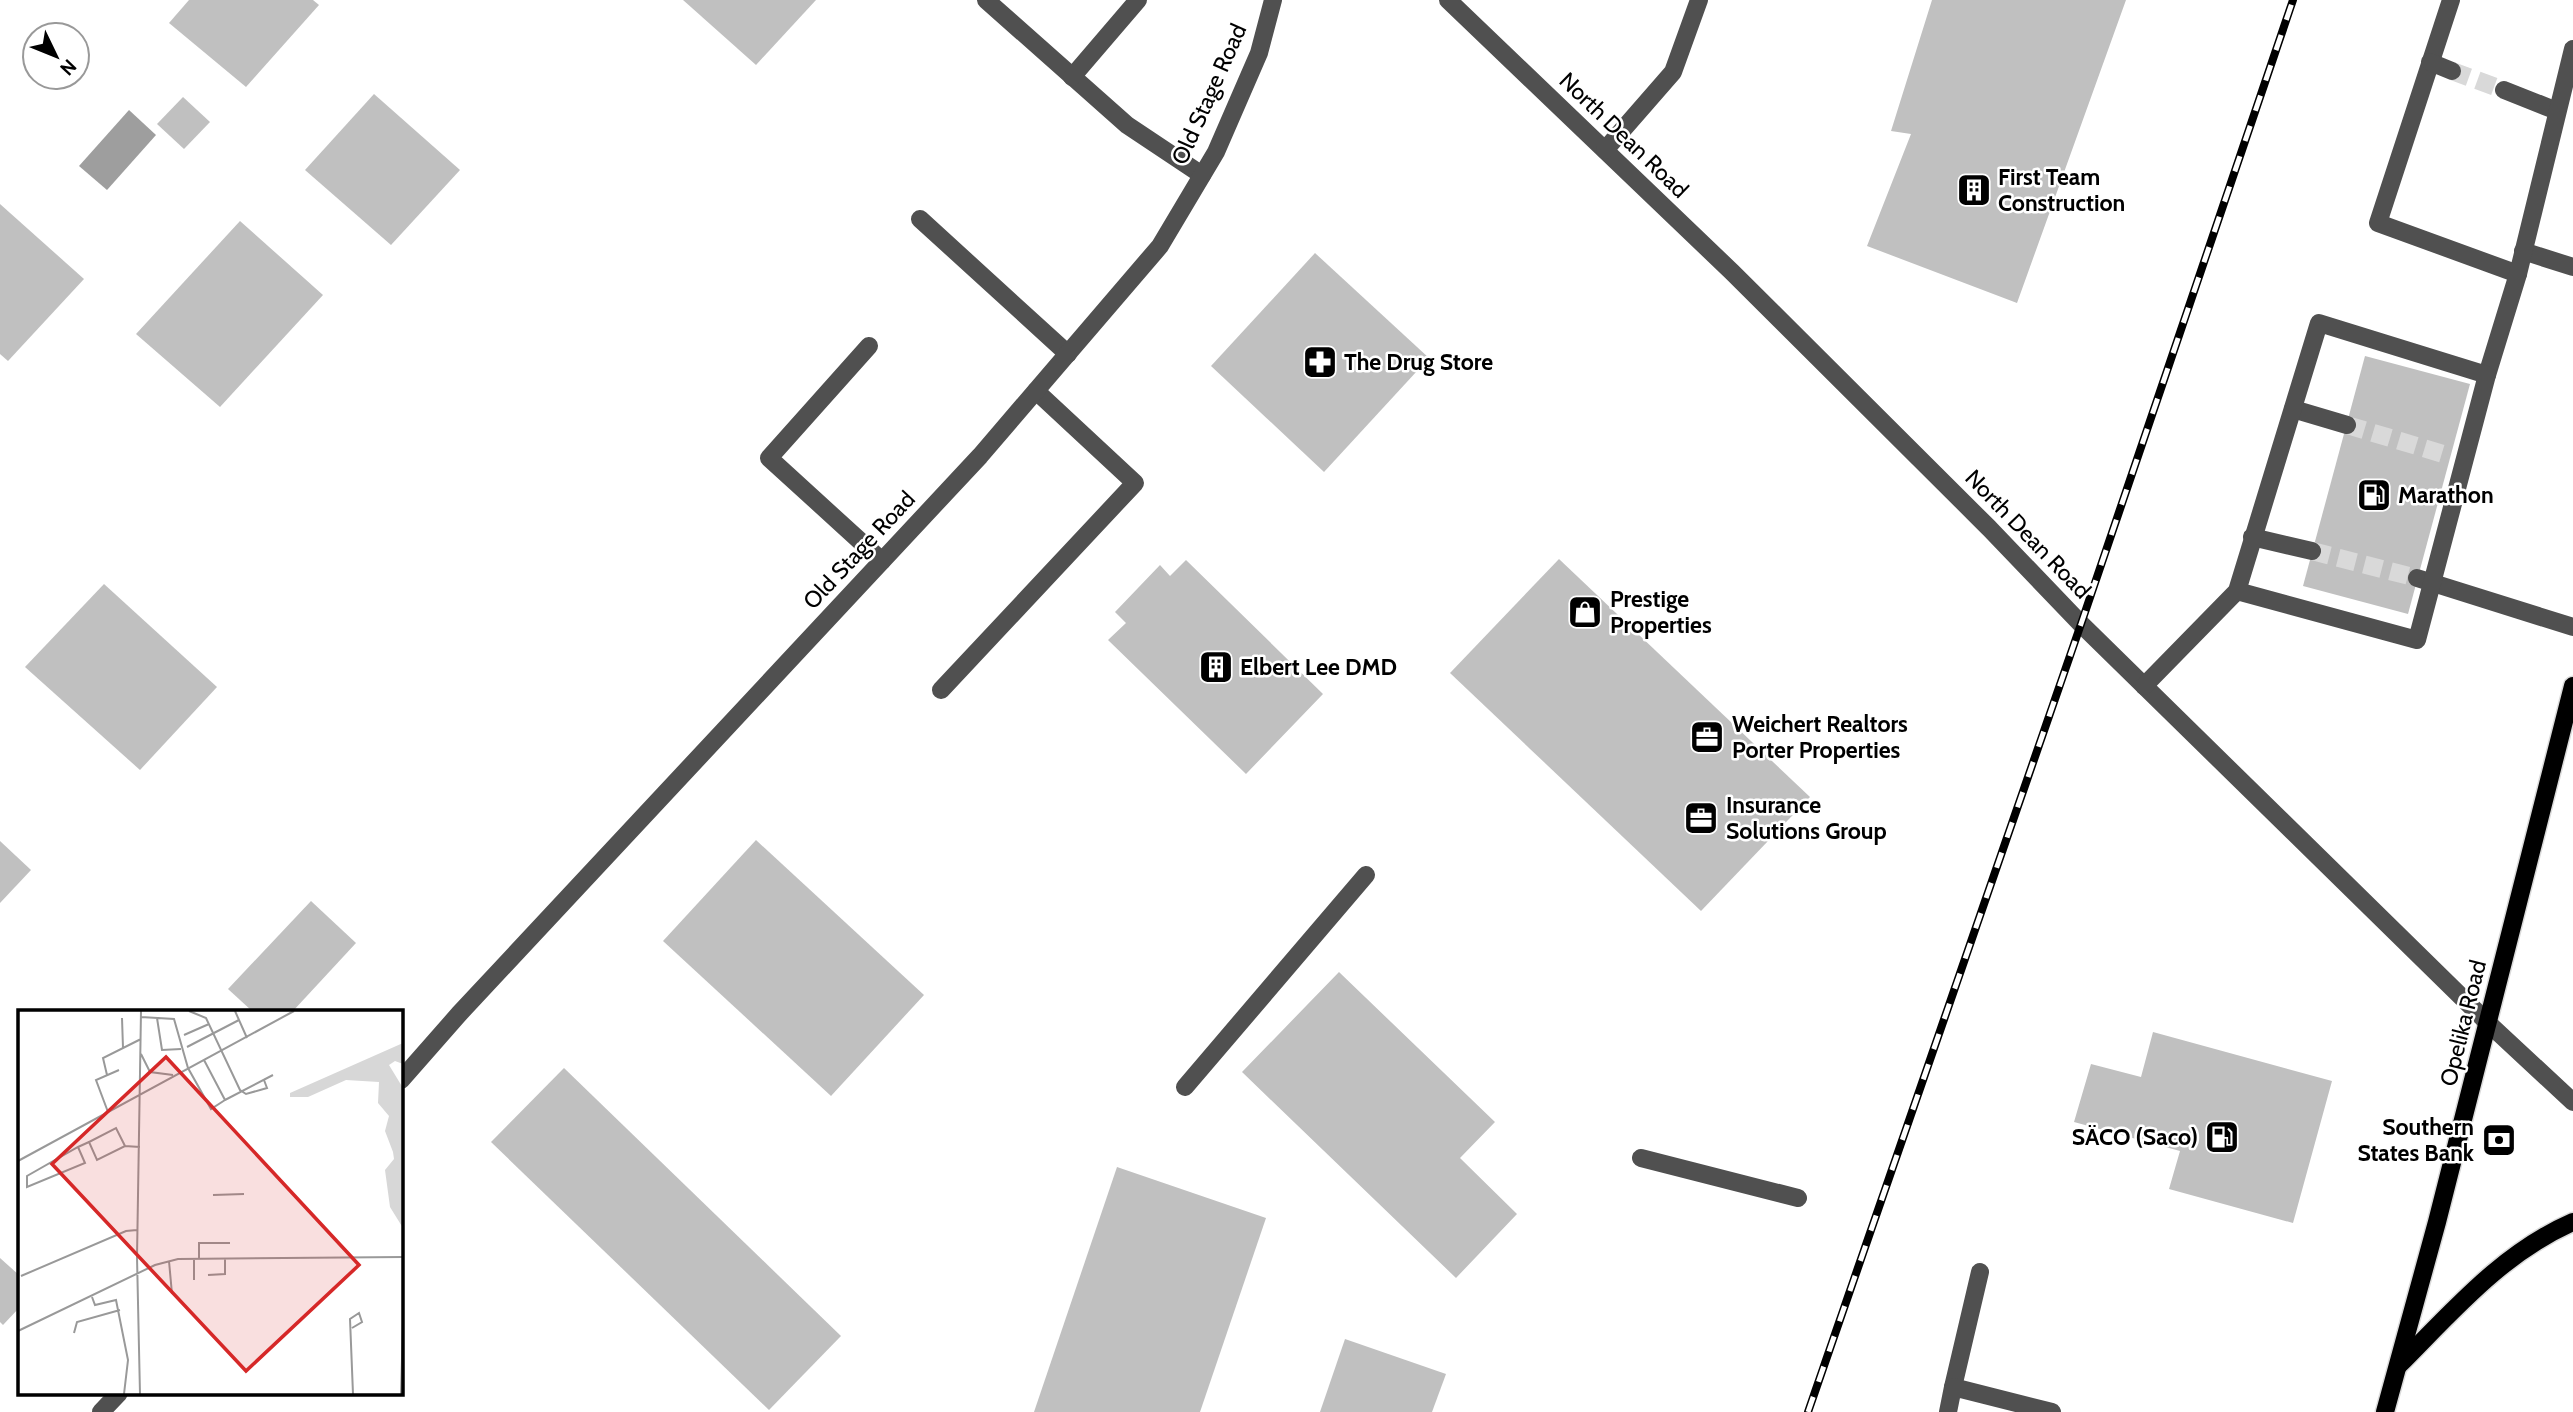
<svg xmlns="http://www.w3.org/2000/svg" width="2573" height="1412" viewBox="0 0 2573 1412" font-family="Cabin,sans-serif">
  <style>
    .water { fill: #9e9e9e }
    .building { fill: #c0c0c0 }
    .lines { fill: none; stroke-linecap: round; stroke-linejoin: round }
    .minor-tunnel { stroke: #d9d9d9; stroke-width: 18; stroke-dasharray: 18 9; stroke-linecap: butt }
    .major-casing { stroke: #dbdbdb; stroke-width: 21 }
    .minor { stroke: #505050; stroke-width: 18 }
    .major { stroke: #000; stroke-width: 18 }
    .rail-casing { stroke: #000; stroke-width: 8 }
    .rail { stroke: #fff; stroke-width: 5; stroke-dasharray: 16; stroke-linecap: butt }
    .labels { text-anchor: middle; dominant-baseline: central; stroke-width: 5; stroke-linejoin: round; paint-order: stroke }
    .street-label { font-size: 23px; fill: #000; stroke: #fff }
    .poi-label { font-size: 23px; font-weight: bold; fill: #000; stroke: #fff; text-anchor: start }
    .inset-road { fill: none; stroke: #999; stroke-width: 2 }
    .view { fill: #d62828; fill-opacity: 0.15; stroke: #d62828; stroke-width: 3.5 }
    .inset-edge { fill: none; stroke: #000; stroke-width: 3.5 }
  </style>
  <rect width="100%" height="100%" fill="#fff"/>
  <polygon class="water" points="129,110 156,135 107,190 79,166"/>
  <g class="building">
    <polygon points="189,0 313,0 319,5 246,87 169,23"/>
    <polygon points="683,0 816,0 756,65"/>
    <polygon points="1932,0 2126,0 2017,303 1867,246 1911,134 1891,131"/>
    <polygon points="374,94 460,170 391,245 305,170"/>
    <polygon points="183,97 210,122 184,149 157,124"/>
    <polygon points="0,204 84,279 8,361 0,354"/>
    <polygon points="240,221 323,295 220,407 136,334"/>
    <polygon points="1315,253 1429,358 1324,472 1211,366"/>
    <polygon points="2365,356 2470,384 2408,614 2303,586"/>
    <polygon points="1559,559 1810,797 1701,911 1450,673"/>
    <polygon points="1186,560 1323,694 1246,774 1108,640 1126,623 1115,612 1160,565 1170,576"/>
    <polygon points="104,584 217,687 140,770 25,667"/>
    <polygon points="756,840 924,995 831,1096 663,941"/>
    <polygon points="0,841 31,870 0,903"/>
    <polygon points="311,901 356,943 293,1011 252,1011 228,989"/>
    <polygon points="1339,972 1495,1122 1460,1158 1517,1214 1456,1278 1242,1072"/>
    <polygon points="2153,1032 2332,1081 2293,1223 2169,1189 2180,1151 2074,1122 2091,1064 2141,1077"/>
    <polygon points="564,1068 841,1336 769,1410 491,1142"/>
    <polygon points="1117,1167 1266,1218 1200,1412 1034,1412"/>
    <polygon points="0,1258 19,1275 19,1308 3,1325 0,1322"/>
    <polygon points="1345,1339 1446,1374 1432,1412 1320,1412"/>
  </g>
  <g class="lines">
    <g class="minor-tunnel">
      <polyline points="2452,71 2504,90"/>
      <polyline points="2347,425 2450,456"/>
      <polyline points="2312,551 2417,578"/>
    </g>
    <g class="major-casing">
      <g id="major">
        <path d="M2399,1365c54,-54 103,-112 174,-143"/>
        <polyline points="2385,1412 2437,1222 2573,686"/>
      </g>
    </g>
    <g class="minor">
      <polyline points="986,0 1127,125 1202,175"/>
      <polyline points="1448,0 1732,272 1989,528 2081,624 2488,1023 2573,1102"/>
      <polyline points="2451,0 2378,223 2518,274"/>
      <polyline points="2430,62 2452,71"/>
      <polyline points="1072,77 1138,0"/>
      <polyline points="2504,90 2557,111"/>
      <polyline points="1605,150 1673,72 1699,0"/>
      <polyline points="920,219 1068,354"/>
      <polyline points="2523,251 2573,267"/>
      <polyline points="869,346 769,458 882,561"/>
      <polyline points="2487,375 2518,274 2573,49"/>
      <polyline points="2293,409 2347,425"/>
      <polyline points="2252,537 2312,551"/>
      <polyline points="2417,578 2573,627"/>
      <polyline points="2144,686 2237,591 2319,323 2487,375 2417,640 2237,591"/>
      <polyline points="941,690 1135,483 1036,391"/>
      <polyline points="401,1080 459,1014 980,456 1160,246 1216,152 1259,53 1273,0"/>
      <polyline points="1185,1087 1366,875"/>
      <polyline points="1641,1158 1798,1198"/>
      <polyline points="1953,1387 1980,1272"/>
      <polyline points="101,1412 119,1393"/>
      <polyline points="1948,1412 1953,1387 2052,1412"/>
    </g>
    <use href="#major" class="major"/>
    <g class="rail-casing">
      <polyline id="rail" points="1808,1412 2081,624 2293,0"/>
    </g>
    <use href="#rail" class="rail"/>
  </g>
  <defs>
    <g id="building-square" transform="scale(1.75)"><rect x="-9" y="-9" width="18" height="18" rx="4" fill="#000" stroke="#fff"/><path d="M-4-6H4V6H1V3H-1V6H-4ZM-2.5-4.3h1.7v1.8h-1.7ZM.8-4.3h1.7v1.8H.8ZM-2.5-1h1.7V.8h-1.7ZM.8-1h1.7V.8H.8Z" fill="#fff"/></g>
    <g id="pharmacy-square" transform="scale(1.75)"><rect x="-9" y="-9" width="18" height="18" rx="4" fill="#000" stroke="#fff"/><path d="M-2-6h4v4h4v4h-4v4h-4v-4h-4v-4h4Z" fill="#fff"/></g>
    <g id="fuel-square" transform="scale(1.75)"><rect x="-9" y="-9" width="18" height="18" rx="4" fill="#000" stroke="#fff"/><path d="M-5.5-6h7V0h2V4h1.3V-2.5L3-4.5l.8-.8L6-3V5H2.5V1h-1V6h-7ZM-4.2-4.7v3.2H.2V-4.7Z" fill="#fff"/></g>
    <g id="shop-square" transform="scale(1.75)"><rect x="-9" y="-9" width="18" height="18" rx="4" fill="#000" stroke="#fff"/><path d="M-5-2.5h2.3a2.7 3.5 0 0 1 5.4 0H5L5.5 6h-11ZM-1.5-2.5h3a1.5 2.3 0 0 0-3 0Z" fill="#fff"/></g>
    <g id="office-square" transform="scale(1.75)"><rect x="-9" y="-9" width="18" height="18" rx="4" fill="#000" stroke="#fff"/><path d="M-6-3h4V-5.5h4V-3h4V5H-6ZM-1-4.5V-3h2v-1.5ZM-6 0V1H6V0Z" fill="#fff"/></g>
    <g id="bank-square" transform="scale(1.75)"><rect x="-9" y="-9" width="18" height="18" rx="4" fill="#000" stroke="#fff"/><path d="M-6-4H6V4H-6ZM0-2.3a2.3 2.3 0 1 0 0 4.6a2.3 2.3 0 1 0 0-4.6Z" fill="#fff"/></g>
  </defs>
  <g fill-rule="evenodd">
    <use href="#building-square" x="1974" y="190"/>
    <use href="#pharmacy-square" x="1320" y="362"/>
    <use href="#fuel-square" x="2374" y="495"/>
    <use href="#shop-square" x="1585" y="612"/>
    <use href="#building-square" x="1216" y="667"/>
    <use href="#office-square" x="1707" y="737"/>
    <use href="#office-square" x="1701" y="818"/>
    <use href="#fuel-square" x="2222" y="1137"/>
    <use href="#bank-square" x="2499" y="1140"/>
  </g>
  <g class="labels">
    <g class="street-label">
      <text transform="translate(1209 94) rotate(-66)">Old Stage Road</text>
      <text transform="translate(1624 135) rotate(44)">North Dean Road</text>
      <text transform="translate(2028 534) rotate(46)">North Dean Road</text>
      <text transform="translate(859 550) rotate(-47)">Old Stage Road</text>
      <text transform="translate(2463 1023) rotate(-76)">Opelika Road</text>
    </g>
    <g class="poi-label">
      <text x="1998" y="177">First Team<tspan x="1998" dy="26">Construction</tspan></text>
      <text x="1344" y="362">The Drug Store</text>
      <text x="2398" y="495">Marathon</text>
      <text x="1610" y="599">Prestige<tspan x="1610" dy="26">Properties</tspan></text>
      <text x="1240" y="667">Elbert Lee DMD</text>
      <text x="1732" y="724">Weichert Realtors<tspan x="1732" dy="26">Porter Properties</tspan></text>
      <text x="1726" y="805">Insurance<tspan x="1726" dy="26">Solutions Group</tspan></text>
      <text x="2474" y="1127" text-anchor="end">Southern<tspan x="2474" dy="26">States Bank</tspan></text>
      <text x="2198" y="1137" text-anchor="end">SÄCO (Saco)</text>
    </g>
  </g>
  <g transform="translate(18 1010)">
    <rect width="385" height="385" fill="#fff"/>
    <path d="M385,33v21l-8,-3 -6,4 14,23v140l-13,-21 -5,-37 9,-11 -1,-7 -8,-21 4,-15 -11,-13 1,-21 -33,-2 -38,17h-18v-4z" fill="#d7d7d7"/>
    <path class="inset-road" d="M171,1l17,7 34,72 6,4 21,-6 -3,-8M217,1l12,27M123,7l33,2 14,49 23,41 14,-9 -21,-40M104,8l1,30M139,8l5,32 19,-1M166,25l25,-11M169,37l52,-27M123,44l9,18 23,3M89,65l-4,-17 38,-19M207,90l48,-25M90,102l-12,-32 23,-10M107,136l-9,-18 -27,14 8,18 28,-14 15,1M60,137l7,16 -58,24v-11l51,-29 11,-5M0,151l276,-150M195,185l31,-1M176,248v22M181,248v-15h31M151,251l3,33M190,265l17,-1v-16M3,266l105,-45 11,-1M74,287l3,8 21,-5 12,60 -4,34M334,318l10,-6 -3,-9 -9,6 3,75M0,321l137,-66 23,-6 225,-2M56,323l3,-11 43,-12M122,384l-3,-137 4,-246M383,384l2,-71"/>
    <path class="view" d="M148,47l193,208 -113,106 -194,-207z"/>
    <rect width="385" height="385" class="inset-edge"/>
  </g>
  <g transform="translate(56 56) rotate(133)"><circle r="33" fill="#ffffff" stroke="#999999" stroke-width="2"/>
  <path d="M0-5L12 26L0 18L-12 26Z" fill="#000000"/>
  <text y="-10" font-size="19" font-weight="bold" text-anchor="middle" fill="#000000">N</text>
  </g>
</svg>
